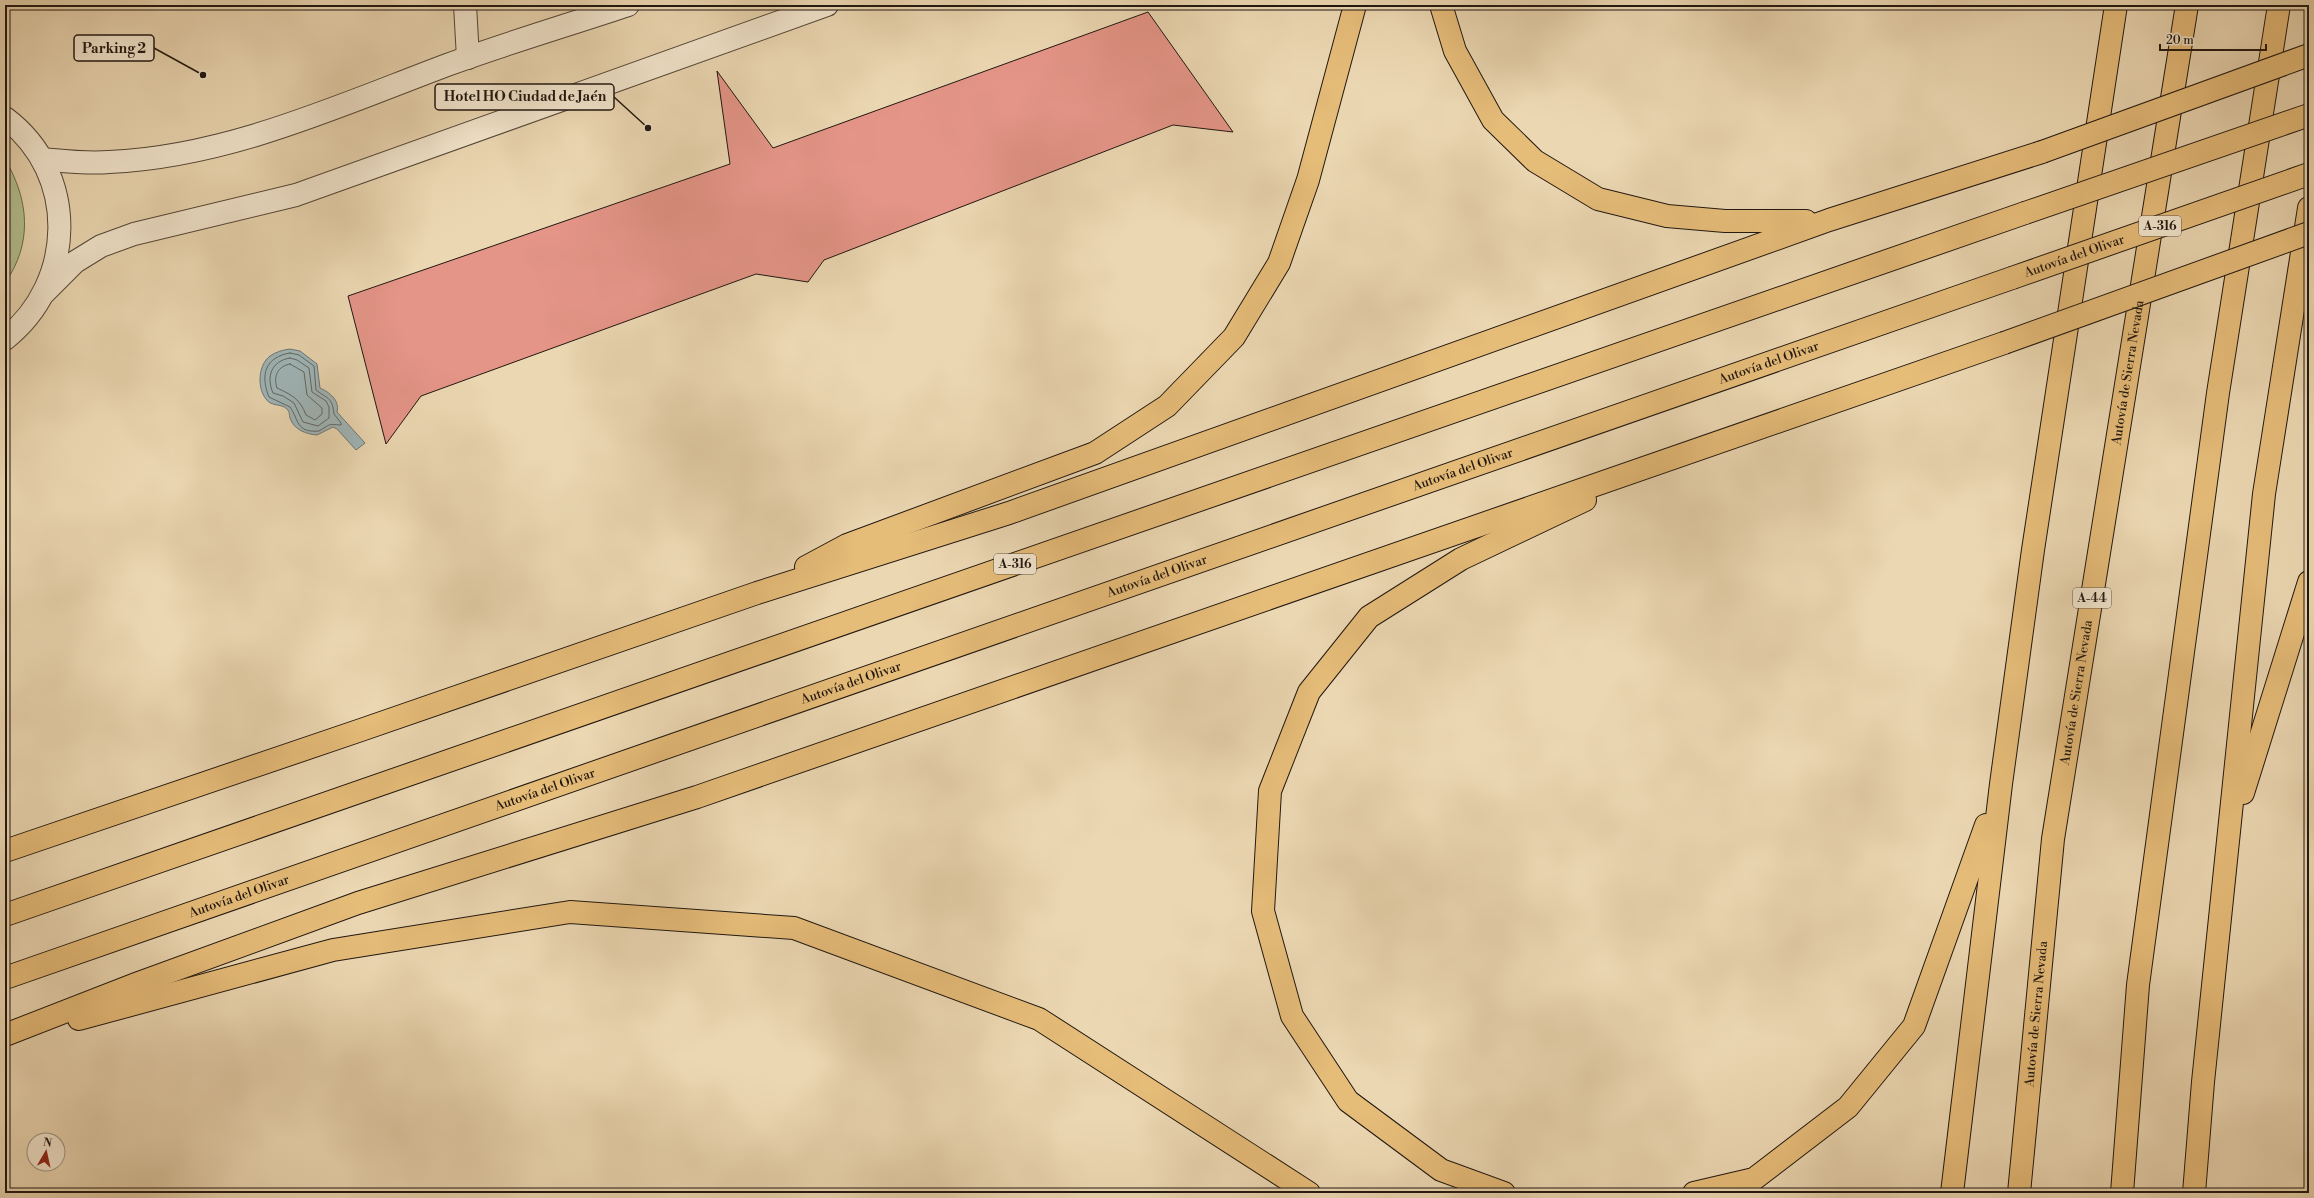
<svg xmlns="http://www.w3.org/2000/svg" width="2314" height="1198" viewBox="0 0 2314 1198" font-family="'Libre Bodoni',serif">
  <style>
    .green { fill: #b3bf8f; stroke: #6a6b50 }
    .water { fill: #9fb6b9; stroke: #6c7675 }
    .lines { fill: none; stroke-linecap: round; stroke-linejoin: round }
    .shore { stroke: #606664; stroke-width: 1 }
    .building { fill: #e59588; stroke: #201710 }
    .minor-casing { stroke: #534738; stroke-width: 24 }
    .highway-casing { stroke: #201710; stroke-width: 24 }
    .minor { stroke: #f2e5cd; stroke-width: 22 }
    .highway { stroke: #e6bc79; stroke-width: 22 }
    .highway-bridge-casing { stroke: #201710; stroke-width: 24; stroke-linecap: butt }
    .highway-bridge { stroke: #e6bc79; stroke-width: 22 }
    .labels { text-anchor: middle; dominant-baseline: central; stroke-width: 3; stroke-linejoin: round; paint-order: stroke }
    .shield { fill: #f2e5cd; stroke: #5f5549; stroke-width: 1 }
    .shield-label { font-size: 12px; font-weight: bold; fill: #201710 }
    .street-label { font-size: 13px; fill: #201710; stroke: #f2e5cd }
    .leader { fill: none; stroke: #201710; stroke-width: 1.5 }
    .callout-dot { fill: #201710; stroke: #f2e5cd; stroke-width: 1.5 }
    .callout { fill: #f2e5cd; stroke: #201710; stroke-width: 1.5 }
    .callout-label { font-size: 14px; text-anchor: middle; font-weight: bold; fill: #201710 }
  </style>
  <rect width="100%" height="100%" fill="#ebd7b2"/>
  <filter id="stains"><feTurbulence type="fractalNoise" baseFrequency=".005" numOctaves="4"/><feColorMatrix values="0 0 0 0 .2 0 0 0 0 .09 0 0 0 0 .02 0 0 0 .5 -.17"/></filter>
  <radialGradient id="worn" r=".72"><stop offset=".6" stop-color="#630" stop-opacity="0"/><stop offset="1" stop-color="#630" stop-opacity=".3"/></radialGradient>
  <path class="green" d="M5,159c24,41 28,84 0,124z"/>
  <path class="water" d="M290,349l10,2 17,13 3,24c9,4 20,12 17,24l28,31 -9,7 -19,-21 -4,-2 -16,8c-11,-1 -23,-5 -27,-17 -1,-3 0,-6 -3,-9 -6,-6 -16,-2 -21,-10 -9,-11 -8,-34 4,-43 6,-4 12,-6 20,-7z"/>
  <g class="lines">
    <g class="shore">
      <path d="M290,353l9,2 15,11 2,24c11,9 16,6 18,24l7,9v2c-14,-1 -10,-1 -22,6 -23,2 -20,-11 -29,-24l-21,-10c-9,-22 -4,-40 21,-44z"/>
      <path d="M290,358l7,2 12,8 3,24 14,9 3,6v11l-11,8 -15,-4 -9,-19 -11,-7 -10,-3c-7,-16 -2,-32 17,-35z"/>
      <path d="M290,364l14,8 3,23 15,13v6l-7,6 -9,-5c-6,-16 -14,-20 -29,-27 -4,-12 1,-22 13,-24z"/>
    </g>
  </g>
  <polygon class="building" points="1148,12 1233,132 1173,125 824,260 808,282 756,274 421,396 386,444 348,296 730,164 717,71 773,148"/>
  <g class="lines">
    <g class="minor-casing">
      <g id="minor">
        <polyline points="465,5 468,58"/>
        <path d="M5,118c74,55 71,165 0,221"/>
        <path d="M42,159c22,2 45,5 67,3 118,-5 229,-56 338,-97 60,-22 121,-40 181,-60"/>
        <polyline points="45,292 75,262 101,246 134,234 296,195 827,5"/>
      </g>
    </g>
    <g class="highway-casing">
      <g id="highway">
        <polyline points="1441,5 1455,51 1493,120 1535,161 1598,199 1667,216 1725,221 1806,221"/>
        <polyline points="806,567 847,545 1095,453 1167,406 1234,337 1279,263 1308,180 1355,5"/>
        <polyline points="2243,793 2309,582"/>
        <polyline points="5,851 361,730 757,593 1009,513 1829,220 2042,152"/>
        <polyline points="5,915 2025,213"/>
        <path id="s1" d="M5,978l2007,-700"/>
        <polyline points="79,1019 333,950 570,912 794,928 1039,1019 1309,1193"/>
        <polyline points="5,1035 136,984 358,903 697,797 2004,343"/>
        <polyline points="1504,1193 1441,1170 1348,1101 1292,1016 1263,911 1270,791 1309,692 1369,617 1461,559 1585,500"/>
        <polyline points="1694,1193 1754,1179 1848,1107 1914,1026 1986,825"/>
        <polyline points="1952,1193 2001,784 2033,550 2116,5"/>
        <path id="s2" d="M2019,1193l34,-354 134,-834"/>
        <polyline points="2122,1193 2138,985 2218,393 2279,5"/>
        <polyline points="2194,1193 2203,1082 2264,494 2309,208"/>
      </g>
    </g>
    <use href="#minor" class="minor"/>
    <use href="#highway" class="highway"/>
    <g class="highway-bridge-casing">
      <g id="highway-bridge">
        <polyline points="2042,152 2309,55"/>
        <polyline points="2025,213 2309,115"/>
        <path id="s3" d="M2012,278l297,-104"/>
        <polyline points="2004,343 2309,233"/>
      </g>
    </g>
    <use href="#highway-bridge" class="highway-bridge"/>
  </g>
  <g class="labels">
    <g class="shield">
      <rect x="2139" y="216" width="42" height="20" rx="3"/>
      <rect x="994" y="554" width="42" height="20" rx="3"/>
      <rect x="2073" y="588" width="38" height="20" rx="3"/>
    </g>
    <g class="shield-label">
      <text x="2160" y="226">A-316</text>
      <text x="1015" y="564">A-316</text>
      <text x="2092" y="598">A-44</text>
    </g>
    <g class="street-label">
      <text stroke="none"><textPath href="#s3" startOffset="66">Autovía del Olivar</textPath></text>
      <text stroke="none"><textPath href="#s1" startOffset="1868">Autovía del Olivar</textPath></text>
      <text stroke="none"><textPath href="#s2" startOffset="828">Autovía de Sierra Nevada</textPath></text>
      <text stroke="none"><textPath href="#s1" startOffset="1544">Autovía del Olivar</textPath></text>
      <text stroke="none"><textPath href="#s1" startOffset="1220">Autovía del Olivar</textPath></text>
      <text stroke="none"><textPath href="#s1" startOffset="896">Autovía del Olivar</textPath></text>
      <text stroke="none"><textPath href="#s2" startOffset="504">Autovía de Sierra Nevada</textPath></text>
      <text stroke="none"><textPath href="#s1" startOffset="572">Autovía del Olivar</textPath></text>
      <text stroke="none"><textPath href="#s1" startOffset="248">Autovía del Olivar</textPath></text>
      <text stroke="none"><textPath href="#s2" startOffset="180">Autovía de Sierra Nevada</textPath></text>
    </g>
  </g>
  <path class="leader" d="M203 75L154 48M648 128L614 97"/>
  <g class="callout-dot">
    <circle cx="203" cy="75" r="4"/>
    <circle cx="648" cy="128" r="4"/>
  </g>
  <g class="callout">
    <rect x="74" y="35" width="80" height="26" rx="4"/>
    <rect x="435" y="84" width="179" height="26" rx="4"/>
  </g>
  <g class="callout-label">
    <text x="114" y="53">Parking 2</text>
    <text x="525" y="101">Hotel HO Ciudad de Jaén</text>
  </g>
  <rect width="2314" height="1198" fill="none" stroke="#ebd7b2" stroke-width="20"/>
  <rect x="6" y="6" width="2302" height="1186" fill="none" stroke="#201710" stroke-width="2"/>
  <rect x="10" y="10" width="2294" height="1178" fill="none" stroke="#201710"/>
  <g transform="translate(46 1152) rotate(9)"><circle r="19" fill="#f2e5cd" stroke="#9e9381"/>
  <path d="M0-3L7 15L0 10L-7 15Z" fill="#8f2418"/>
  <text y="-6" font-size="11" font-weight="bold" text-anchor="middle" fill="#201710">N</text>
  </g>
  <path d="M2160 44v6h106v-6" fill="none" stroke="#201710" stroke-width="2"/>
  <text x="2166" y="44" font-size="12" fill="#201710" stroke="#f2e5cd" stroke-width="3" paint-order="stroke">20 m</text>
  <rect width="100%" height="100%" filter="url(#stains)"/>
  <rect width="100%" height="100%" fill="url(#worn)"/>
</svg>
